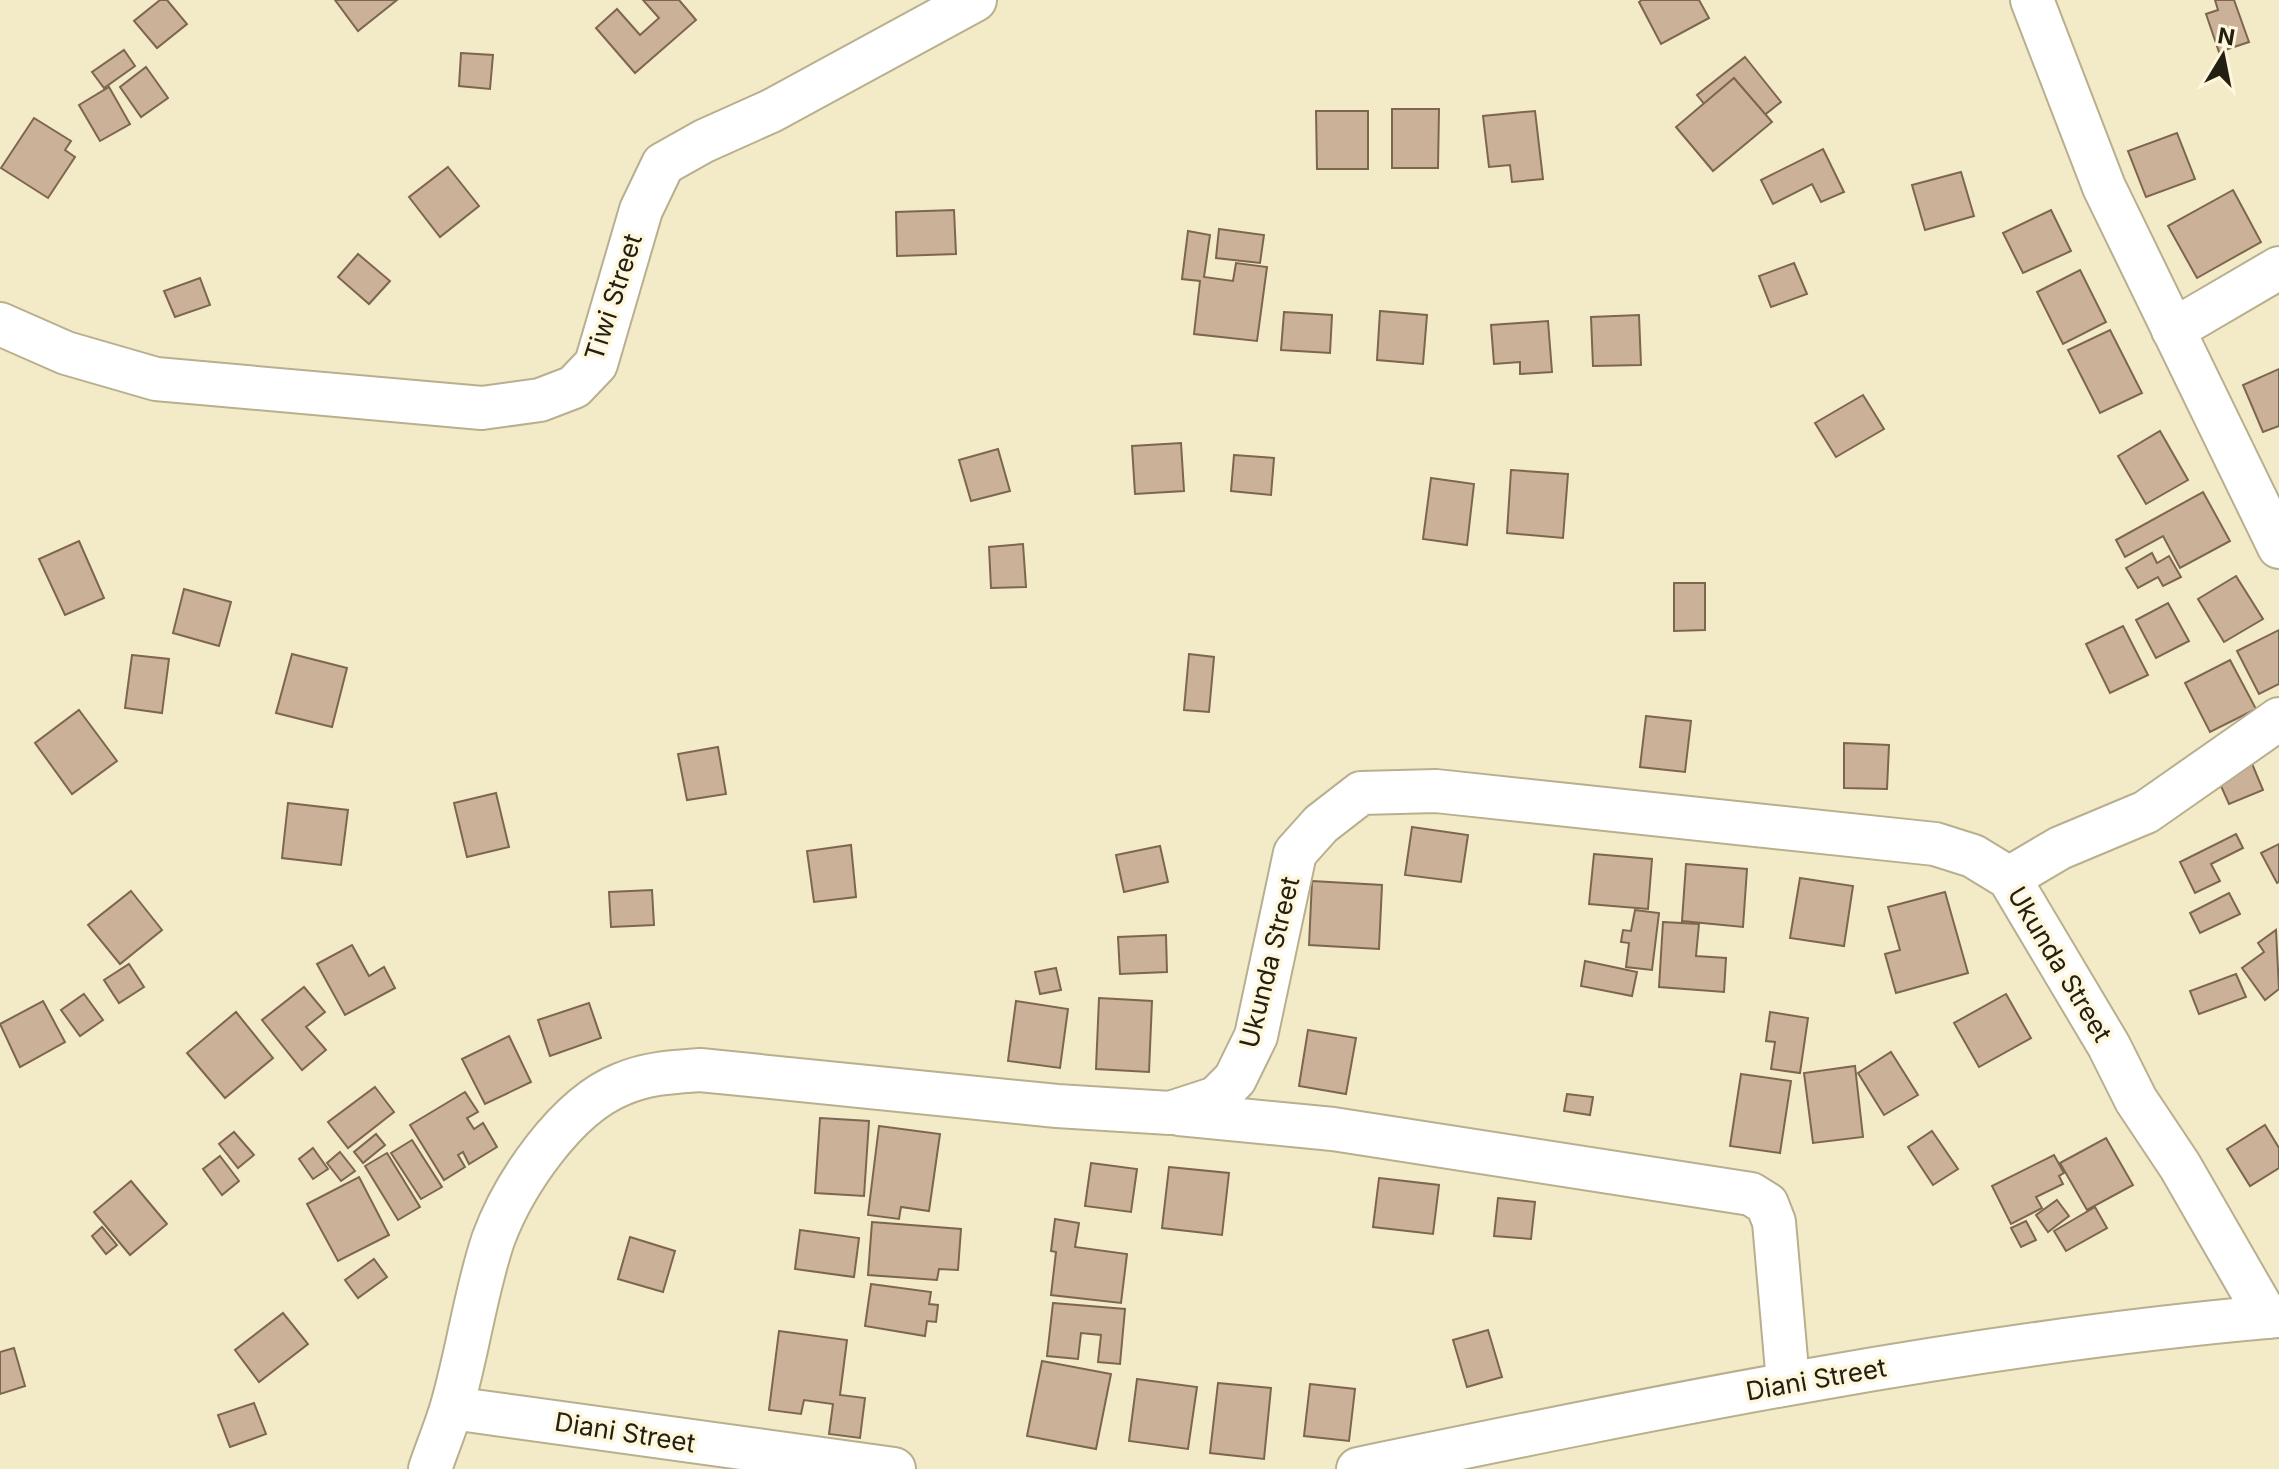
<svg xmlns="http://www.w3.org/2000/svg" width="2279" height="1469" viewBox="0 0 2279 1469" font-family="Inter,sans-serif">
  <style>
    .building { fill: #cbb198; stroke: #7d664f; stroke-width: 2 }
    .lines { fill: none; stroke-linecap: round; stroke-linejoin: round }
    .street-casing { stroke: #b8af8e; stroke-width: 46 }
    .street { stroke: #fff; stroke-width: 42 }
    .labels { text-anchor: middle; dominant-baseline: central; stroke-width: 7; stroke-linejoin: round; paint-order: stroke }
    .street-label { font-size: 26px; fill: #232013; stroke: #fef7dc }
  </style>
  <rect width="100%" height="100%" fill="#f3eac8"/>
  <g class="building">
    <polygon points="160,0 167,0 187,24 157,48 134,21"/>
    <polygon points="335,0 397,0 358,31"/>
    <polygon points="643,0 679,0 696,20 635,73 596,28 617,9 640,35 659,18"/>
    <polygon points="1642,0 1699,0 1709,18 1661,44 1639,2"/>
    <polygon points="2215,0 2234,0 2249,42 2219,52 2206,14 2218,10"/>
    <polygon points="124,50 135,66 104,88 92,72"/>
    <polygon points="461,53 493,55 490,89 459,86"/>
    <polygon points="1745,57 1781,102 1733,140 1697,95"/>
    <polygon points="146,67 168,98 141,117 120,87"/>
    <polygon points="1734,78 1772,122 1713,171 1676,127"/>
    <polygon points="109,87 130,124 100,141 79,105"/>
    <polygon points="1392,109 1439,109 1438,168 1392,168"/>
    <polygon points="1316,111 1368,111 1368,169 1317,169"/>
    <polygon points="1535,111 1543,179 1512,182 1510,165 1489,167 1483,116"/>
    <polygon points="34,118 71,141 65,150 75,157 48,198 1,168"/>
    <polygon points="2177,133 2195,179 2146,197 2128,151"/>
    <polygon points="1823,149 1844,192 1821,202 1812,184 1773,204 1761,180"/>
    <polygon points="448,167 479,206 440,237 409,197"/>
    <polygon points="1961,172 1974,216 1925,230 1912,185"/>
    <polygon points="2233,190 2261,242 2197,278 2168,226"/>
    <polygon points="954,210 956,254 897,256 896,212"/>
    <polygon points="2051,210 2071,251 2023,273 2003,233"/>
    <polygon points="1219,229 1264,235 1260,263 1216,258"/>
    <polygon points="1188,231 1210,235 1204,277 1233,281 1236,263 1267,267 1257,341 1194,334 1200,281 1182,279"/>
    <polygon points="358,254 390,281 369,304 338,277"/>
    <polygon points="1794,263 1807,294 1771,307 1759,276"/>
    <polygon points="2080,270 2106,322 2063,344 2037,292"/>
    <polygon points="200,278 210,305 175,317 164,291"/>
    <polygon points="1380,311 1427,315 1423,364 1377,360"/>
    <polygon points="1284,312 1332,315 1330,353 1281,350"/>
    <polygon points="1639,315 1641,365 1593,366 1591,317"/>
    <polygon points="1548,321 1552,372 1520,374 1520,362 1494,364 1491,325"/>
    <polygon points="2110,330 2142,393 2100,413 2068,350"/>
    <polygon points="2279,369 2279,426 2263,432 2243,385"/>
    <polygon points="1863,395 1884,429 1836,457 1815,423"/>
    <polygon points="2160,431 2188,480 2146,504 2118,456"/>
    <polygon points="1181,443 1184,491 1135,494 1132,446"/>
    <polygon points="998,449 1010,491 971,501 959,460"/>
    <polygon points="1234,455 1274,458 1271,495 1231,491"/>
    <polygon points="1511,470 1568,474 1563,538 1507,533"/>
    <polygon points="1431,478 1474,484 1467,545 1423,539"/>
    <polygon points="2203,492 2230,541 2180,568 2163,536 2125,557 2116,540"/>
    <polygon points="79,541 104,598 65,615 39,559"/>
    <polygon points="1023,544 1026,587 991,588 989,547"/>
    <polygon points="2152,553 2157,563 2169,556 2181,577 2163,586 2158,577 2138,588 2126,568"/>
    <polygon points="2236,576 2263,619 2224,642 2198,599"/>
    <polygon points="1674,583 1705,583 1705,630 1674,631"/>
    <polygon points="184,589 231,602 219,646 173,633"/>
    <polygon points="2168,603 2189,641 2156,658 2136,620"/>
    <polygon points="2123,626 2148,675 2110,693 2086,644"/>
    <polygon points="2279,630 2279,684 2259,694 2237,651"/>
    <polygon points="292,654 347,668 332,727 276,713"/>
    <polygon points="1189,654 1214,657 1209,712 1184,710"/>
    <polygon points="132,655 169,659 162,713 125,708"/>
    <polygon points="2230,660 2256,709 2210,732 2185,683"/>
    <polygon points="79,710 117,761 72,794 35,743"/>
    <polygon points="1646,716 1691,721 1685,772 1640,767"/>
    <polygon points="1844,743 1889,745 1887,789 1844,788"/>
    <polygon points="718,747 726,794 687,800 678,754"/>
    <polygon points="2248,754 2263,790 2229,804 2213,768"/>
    <polygon points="496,793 509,847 467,857 454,803"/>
    <polygon points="288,803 348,810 341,865 282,858"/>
    <polygon points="1412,827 1468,835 1461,882 1405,875"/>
    <polygon points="2236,834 2243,848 2211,864 2220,881 2195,893 2180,862"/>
    <polygon points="2279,844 2279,882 2277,883 2261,853"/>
    <polygon points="851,845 856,897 814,902 807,851"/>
    <polygon points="1160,846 1168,882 1124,892 1116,855"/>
    <polygon points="1594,854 1652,859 1648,909 1589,904"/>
    <polygon points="1686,864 1747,869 1743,927 1682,921"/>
    <polygon points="1800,878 1853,886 1844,946 1790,938"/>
    <polygon points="1312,881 1382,885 1379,949 1309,945"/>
    <polygon points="652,890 654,925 611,927 609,892"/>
    <polygon points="131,891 162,930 120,964 88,925"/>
    <polygon points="1945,892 1968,973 1896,993 1885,954 1900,950 1888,907"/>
    <polygon points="2229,893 2240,914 2200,933 2190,913"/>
    <polygon points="1635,910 1659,913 1652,970 1626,967 1629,943 1621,942 1623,930 1631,931"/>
    <polygon points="1663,922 1699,924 1696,956 1726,958 1724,992 1659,987"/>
    <polygon points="2276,930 2279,989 2265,1000 2242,968 2264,952 2258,943"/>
    <polygon points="1166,935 1167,972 1120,974 1118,937"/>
    <polygon points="352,945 369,976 384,967 395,988 345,1015 317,964"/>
    <polygon points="1585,961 1637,972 1632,996 1581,986"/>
    <polygon points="129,964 144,987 119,1003 104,980"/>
    <polygon points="1056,968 1061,990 1040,994 1035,972"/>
    <polygon points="2236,974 2246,997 2199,1014 2190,991"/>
    <polygon points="304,987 325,1012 306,1027 326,1050 302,1070 262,1020"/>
    <polygon points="84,994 103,1020 80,1036 61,1010"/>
    <polygon points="2006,994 2031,1038 1979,1067 1954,1023"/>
    <polygon points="1099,998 1152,1001 1149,1072 1096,1069"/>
    <polygon points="43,1001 65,1042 20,1067 0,1024"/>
    <polygon points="1016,1001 1068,1009 1060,1068 1008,1061"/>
    <polygon points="589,1003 601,1038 550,1056 538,1020"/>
    <polygon points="236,1012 273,1058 225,1098 187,1053"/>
    <polygon points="1770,1012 1808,1018 1800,1073 1771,1069 1775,1042 1766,1041"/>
    <polygon points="1308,1030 1356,1038 1346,1094 1299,1086"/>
    <polygon points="509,1036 531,1082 485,1104 462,1059"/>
    <polygon points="1891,1052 1918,1095 1884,1115 1858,1073"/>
    <polygon points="1855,1066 1863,1137 1813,1143 1804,1073"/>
    <polygon points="1741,1074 1791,1081 1780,1153 1730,1146"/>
    <polygon points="375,1087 394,1112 348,1148 328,1122"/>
    <polygon points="465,1092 478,1112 467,1118 474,1129 483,1123 497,1147 469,1164 463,1152 458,1155 465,1167 444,1180 410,1125"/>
    <polygon points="1567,1094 1593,1097 1590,1115 1564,1111"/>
    <polygon points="820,1118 869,1121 864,1196 815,1193"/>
    <polygon points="2265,1125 2279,1148 2279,1168 2250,1186 2227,1149"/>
    <polygon points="879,1126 940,1134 929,1211 901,1207 899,1219 868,1215"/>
    <polygon points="1932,1131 1958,1169 1933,1185 1908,1147"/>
    <polygon points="234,1132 254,1155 238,1168 219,1144"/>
    <polygon points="376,1134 385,1145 363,1163 354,1152"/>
    <polygon points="2106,1138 2133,1185 2087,1210 2060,1163"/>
    <polygon points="412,1140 442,1187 421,1199 391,1153"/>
    <polygon points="313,1148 328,1169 313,1179 299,1159"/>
    <polygon points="340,1152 355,1171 341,1181 327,1163"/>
    <polygon points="387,1153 420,1207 398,1220 365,1166"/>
    <polygon points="2054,1155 2064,1173 2059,1176 2063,1184 2036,1197 2042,1208 2011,1224 1992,1186"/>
    <polygon points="220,1156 239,1181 222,1195 203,1169"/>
    <polygon points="1091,1163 1137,1169 1131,1212 1085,1206"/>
    <polygon points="1169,1167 1229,1173 1222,1235 1162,1228"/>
    <polygon points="359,1177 389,1235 338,1261 307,1204"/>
    <polygon points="1379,1178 1439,1185 1433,1234 1373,1227"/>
    <polygon points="131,1181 167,1224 130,1255 94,1212"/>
    <polygon points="1498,1198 1535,1202 1531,1239 1494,1236"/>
    <polygon points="2057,1200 2069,1216 2048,1232 2036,1215"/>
    <polygon points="2095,1207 2107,1228 2066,1251 2054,1231"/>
    <polygon points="1055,1219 1079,1223 1075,1247 1127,1254 1121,1303 1051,1295 1056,1252 1051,1251"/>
    <polygon points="2026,1221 2036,1240 2021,1247 2011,1228"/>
    <polygon points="872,1222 961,1229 958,1270 939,1269 937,1280 868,1275"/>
    <polygon points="102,1227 117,1245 106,1254 92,1236"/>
    <polygon points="800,1230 859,1238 854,1277 795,1269"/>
    <polygon points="630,1237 675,1251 663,1292 618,1279"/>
    <polygon points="374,1259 387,1277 358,1298 345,1280"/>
    <polygon points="871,1284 931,1292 929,1304 938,1305 936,1322 927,1321 925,1336 865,1326"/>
    <polygon points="1053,1303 1125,1309 1120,1364 1098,1362 1101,1335 1081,1333 1078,1359 1047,1356"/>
    <polygon points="283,1313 308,1344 259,1382 235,1350"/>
    <polygon points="1488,1330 1502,1377 1467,1387 1453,1340"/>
    <polygon points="779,1331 847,1340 840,1395 865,1398 860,1438 829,1434 833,1404 804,1400 801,1414 769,1410"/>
    <polygon points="14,1348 25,1386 0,1394 0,1352"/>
    <polygon points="1042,1361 1111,1374 1096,1449 1027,1436"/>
    <polygon points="1137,1379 1197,1387 1188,1449 1129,1441"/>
    <polygon points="1218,1383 1271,1388 1264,1459 1210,1453"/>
    <polygon points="1310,1384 1355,1389 1349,1441 1304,1436"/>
    <polygon points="254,1403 266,1434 230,1447 218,1415"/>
  </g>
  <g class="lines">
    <g class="street-casing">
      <g id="street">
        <polyline points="2032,0 2104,187 2279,547"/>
        <polyline points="0,324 66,353 156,379 482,408 540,400 574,387 596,364 641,210 663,164 704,141 771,111 975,0"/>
        <polyline points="2173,330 2279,268"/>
        <polyline points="2009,878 2060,848 2146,812 2279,719"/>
        <polyline points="1179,1114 1333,1129 1751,1194 1767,1204 1774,1222 1788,1382"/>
        <polyline points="452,1408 894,1469"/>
        <path d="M430,1469c7,-21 16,-42 22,-63 16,-55 23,-112 41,-166 20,-55 73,-134 129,-156 26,-11 51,-12 78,-14l357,36 113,7 46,-15 19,-19 21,-43 39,-183 26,-29 40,-31 75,-2 499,53 38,12 36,22 100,168 27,54 44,66 87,151"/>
        <path d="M1358,1469c305,-63 610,-126 921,-153"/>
      </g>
    </g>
    <use href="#street" class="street"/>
  </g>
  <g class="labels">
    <g class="street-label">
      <text transform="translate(613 297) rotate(-72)">Tiwi Street</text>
      <text transform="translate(1269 962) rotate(-76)">Ukunda Street</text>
      <text transform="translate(2060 964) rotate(59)">Ukunda Street</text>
      <text transform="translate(1816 1379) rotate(-10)">Diani Street</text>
      <text transform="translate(625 1432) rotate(9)">Diani Street</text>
    </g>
  </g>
  <g transform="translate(2223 56) rotate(10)" stroke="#fef7dc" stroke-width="6" paint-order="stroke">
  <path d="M0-6L14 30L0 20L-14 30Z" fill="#232013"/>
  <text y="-12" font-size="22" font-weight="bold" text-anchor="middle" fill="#232013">N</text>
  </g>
</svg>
